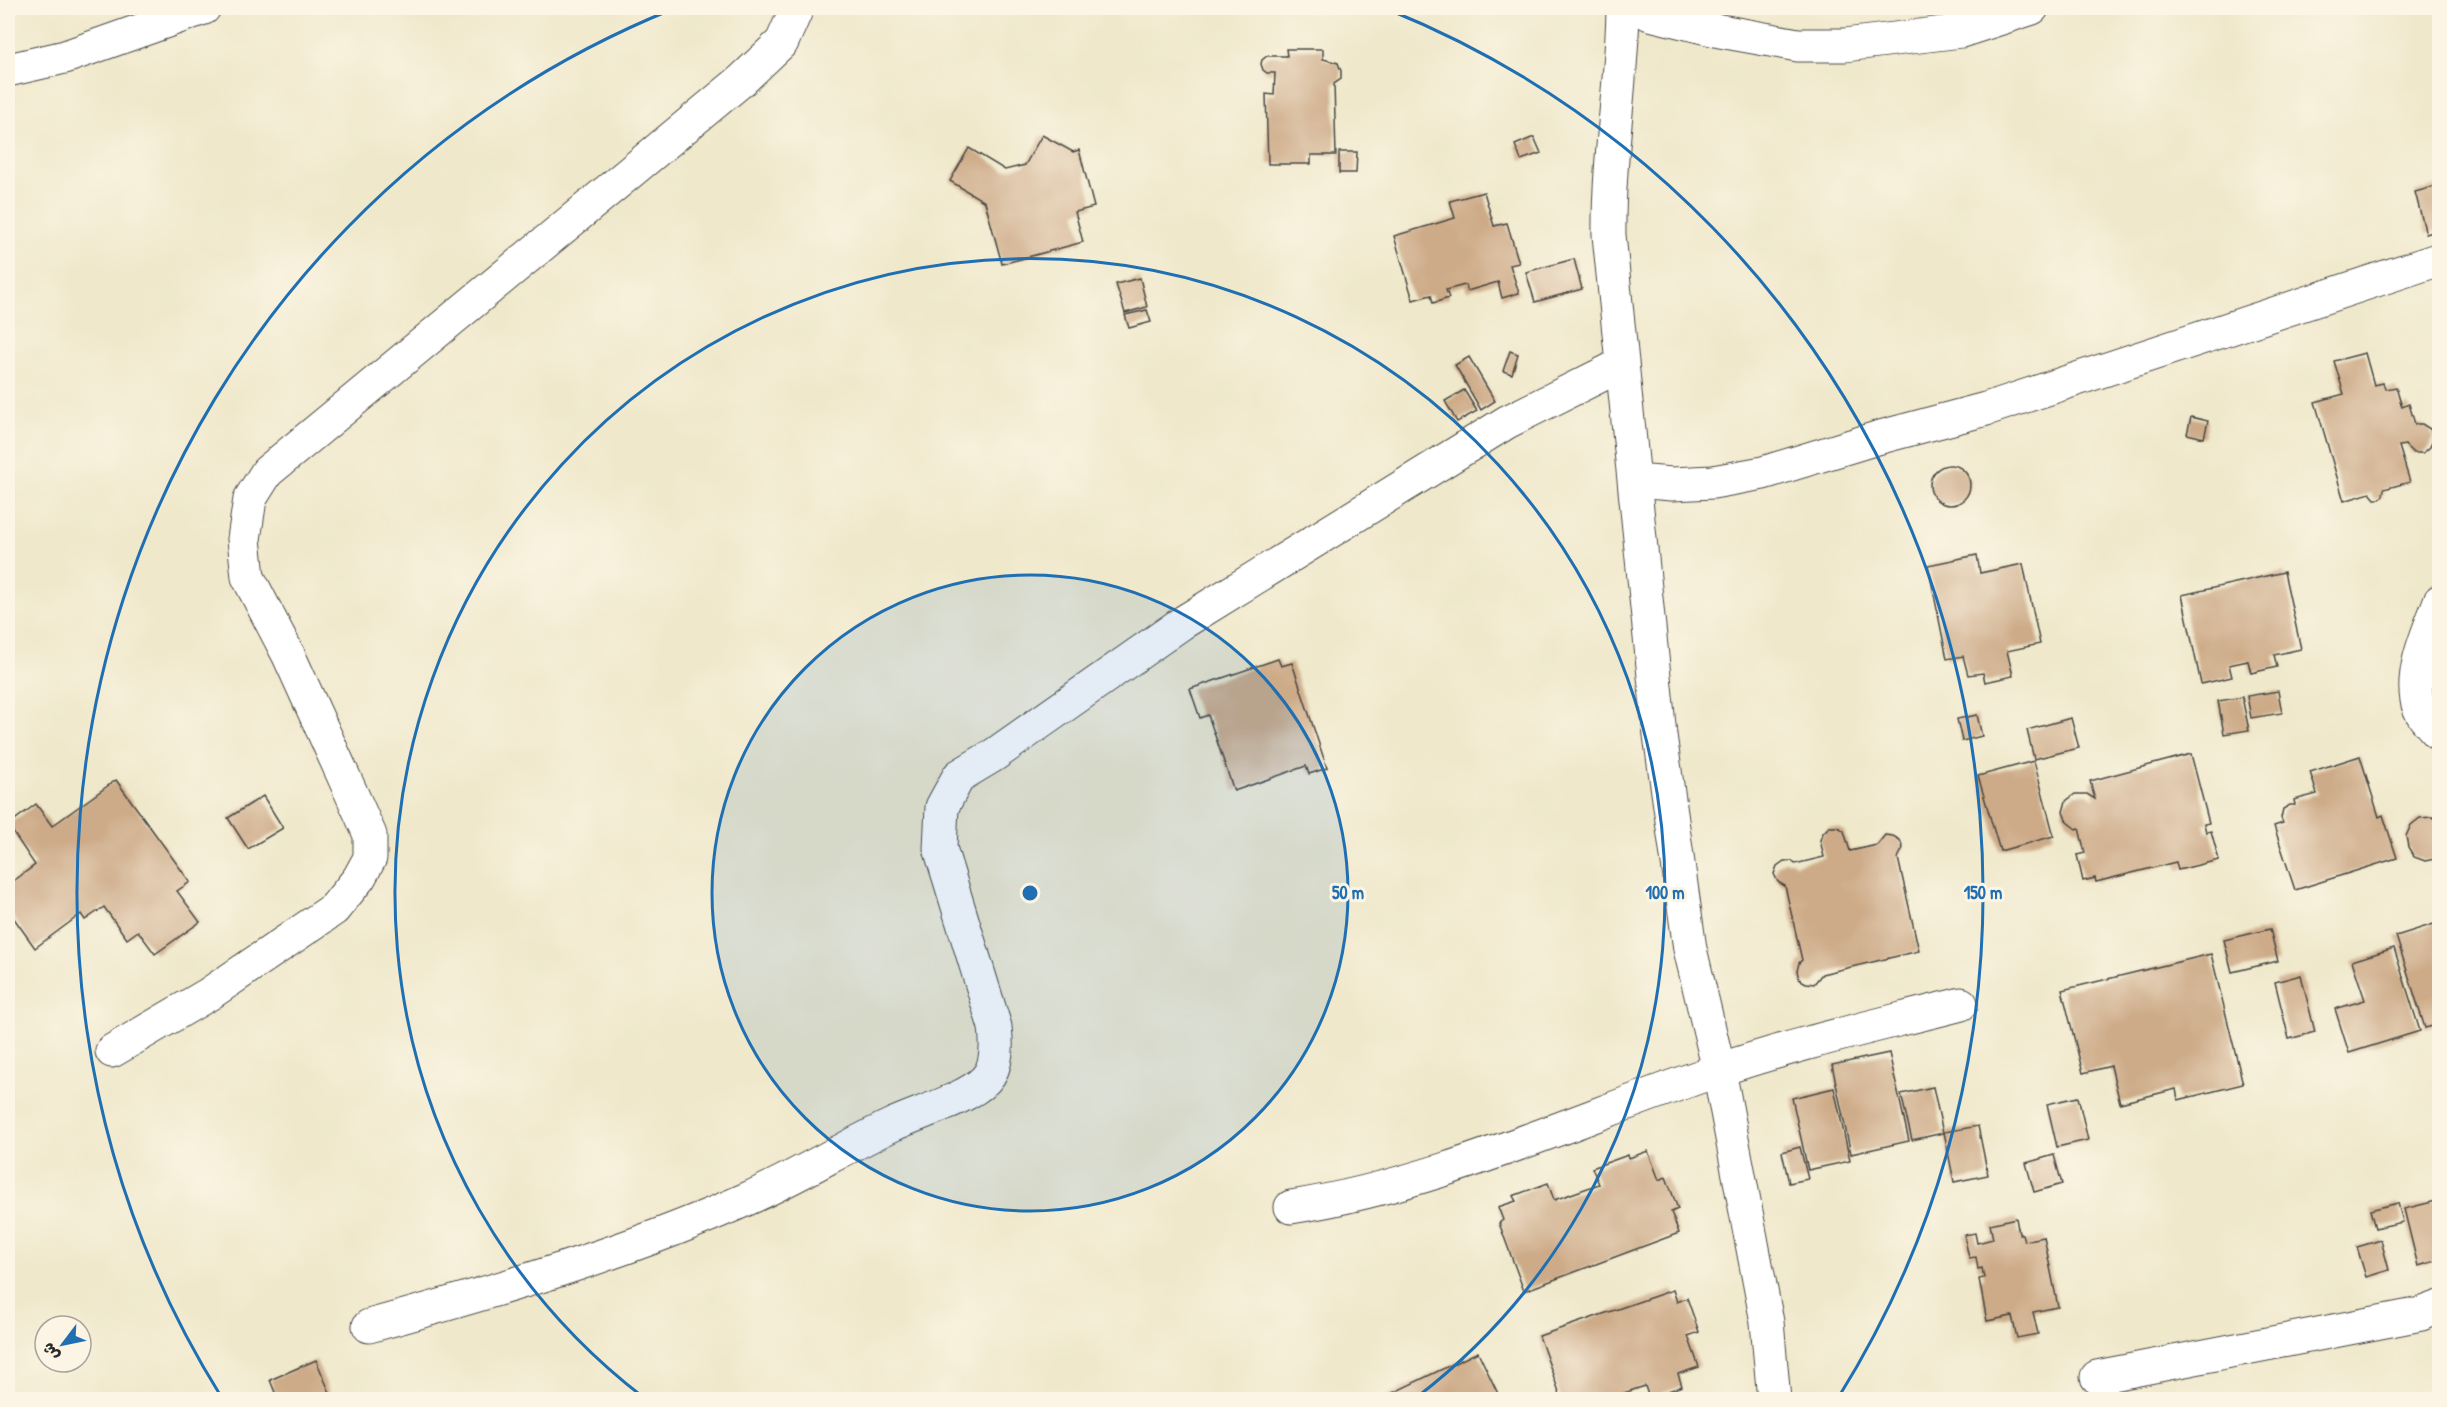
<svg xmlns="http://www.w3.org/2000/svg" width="2447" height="1407" viewBox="0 0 2447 1407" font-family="'Patrick Hand','Playpen Sans Arabic',sans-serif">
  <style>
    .building { fill: #cdab88 }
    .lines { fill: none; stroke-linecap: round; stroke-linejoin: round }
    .street-casing { stroke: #484743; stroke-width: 35 }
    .street { stroke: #fff; stroke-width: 33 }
    .ring { fill: none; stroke: #1f6fb2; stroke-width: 3 }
    .centre { fill: #1f6fb2; stroke: #fcf5e5; stroke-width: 3 }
    .ring-label { font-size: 18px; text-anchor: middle; font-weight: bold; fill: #1f6fb2; stroke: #fcf5e5; stroke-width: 6; stroke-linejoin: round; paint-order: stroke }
  </style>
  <rect width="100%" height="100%" fill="#fcf5e5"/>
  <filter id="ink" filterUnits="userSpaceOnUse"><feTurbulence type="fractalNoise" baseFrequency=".0167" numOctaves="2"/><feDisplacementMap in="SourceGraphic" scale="12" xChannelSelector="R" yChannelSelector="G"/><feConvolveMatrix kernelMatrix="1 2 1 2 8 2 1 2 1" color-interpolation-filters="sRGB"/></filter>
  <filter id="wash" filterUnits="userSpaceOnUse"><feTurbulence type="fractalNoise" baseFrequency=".008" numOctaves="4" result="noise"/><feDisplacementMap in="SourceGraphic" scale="24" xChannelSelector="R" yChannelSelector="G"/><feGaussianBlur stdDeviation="1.35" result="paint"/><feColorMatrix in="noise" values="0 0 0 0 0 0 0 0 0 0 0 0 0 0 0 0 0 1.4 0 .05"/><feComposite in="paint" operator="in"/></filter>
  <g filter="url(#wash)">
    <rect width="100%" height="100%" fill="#efe8cb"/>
    <g id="blocks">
      <g class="building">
        <polygon points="1286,49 1323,49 1323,59 1338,63 1341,71 1341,79 1334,84 1336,155 1311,155 1311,164 1268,164 1266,94 1274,95 1275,73 1267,73 1263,70 1261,64 1262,60 1267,56 1287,56"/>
        <polygon points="1042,135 1073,152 1079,150 1094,207 1075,212 1083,242 1002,264 985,202 950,181 969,148 1005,170 1025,165"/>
        <polygon points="1534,137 1541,153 1521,160 1515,145"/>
        <polygon points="1339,152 1357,152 1356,173 1339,173"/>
        <polygon points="2440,185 2440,230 2426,234 2415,192"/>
        <polygon points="1484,192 1494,226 1507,223 1519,263 1510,265 1519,293 1502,298 1498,282 1467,291 1465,285 1446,290 1449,298 1433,303 1431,295 1413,300 1394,236 1455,218 1450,201"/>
        <polygon points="1574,259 1582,289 1535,302 1526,272"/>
        <polygon points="1140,278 1147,307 1125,313 1116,284"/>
        <polygon points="1147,310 1151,322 1129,328 1125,315"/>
        <polygon points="1510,351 1518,354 1512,374 1503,371"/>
        <polygon points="2365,353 2374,385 2383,383 2385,389 2396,387 2402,407 2409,404 2415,424 2422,424 2430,429 2434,438 2430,447 2423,453 2413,453 2405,445 2399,446 2410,482 2384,489 2383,496 2380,499 2375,499 2370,493 2344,501 2315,402 2344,394 2334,361"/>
        <polygon points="1469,357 1495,401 1481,410 1455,365"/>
        <polygon points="1464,390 1477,411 1457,422 1445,401"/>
        <polygon points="2191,417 2208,421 2204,438 2187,434"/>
        <circle cx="1950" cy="485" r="20"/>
        <polygon points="1977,555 1980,573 2023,564 2040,644 2007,651 2013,676 1985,682 1983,673 1968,675 1963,656 1947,659 1928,565"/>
        <polygon points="2284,572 2301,649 2274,655 2277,667 2251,673 2248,661 2229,665 2232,677 2201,684 2182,595"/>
        <polygon points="1278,659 1281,666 1292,663 1327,768 1309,774 1306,766 1234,791 1208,715 1200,718 1190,689"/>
        <polygon points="2278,691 2282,713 2251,718 2247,696"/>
        <polygon points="2242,697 2249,730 2224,734 2218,701"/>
        <polygon points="1977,715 1982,736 1962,741 1957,719"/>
        <polygon points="2071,718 2079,748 2034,759 2027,730"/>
        <polygon points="2191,754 2209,823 2204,824 2206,832 2211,831 2219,860 2178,870 2176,862 2096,882 2095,878 2083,881 2077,855 2085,853 2079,828 2076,829 2067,822 2063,812 2066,801 2075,794 2087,794 2095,799 2090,781"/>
        <polygon points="2360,756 2379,817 2383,815 2397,858 2295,890 2274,826 2283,823 2281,818 2283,809 2290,805 2295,805 2294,800 2317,794 2310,772"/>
        <polygon points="2034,761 2054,836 2000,851 1978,776"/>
        <polygon points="116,780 190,882 177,891 200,922 155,954 138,931 127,939 104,907 85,920 81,914 35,948 8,910 8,885 35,865 8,825 36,804 52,826"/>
        <polygon points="263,796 283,828 248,849 228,818"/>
        <polygon points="2432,817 2440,820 2440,858 2425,861 2414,857 2408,847 2406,836 2411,825 2420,818"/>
        <polygon points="1829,827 1838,827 1844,831 1850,851 1877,845 1885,835 1893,836 1900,840 1903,848 1898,858 1919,951 1822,974 1814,984 1806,983 1799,979 1797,971 1799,963 1802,960 1785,886 1778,882 1774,874 1777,866 1784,861 1792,861 1795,864 1824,857 1820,840 1823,833"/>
        <polygon points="2440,922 2440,1024 2425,1028 2396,936"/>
        <polygon points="2270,929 2278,961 2232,972 2224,940"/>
        <polygon points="2394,948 2420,1031 2349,1053 2335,1009 2365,1000 2352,961"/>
        <polygon points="2211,954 2243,1084 2178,1100 2176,1089 2120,1103 2111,1066 2083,1073 2062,990"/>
        <polygon points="2301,975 2315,1032 2289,1039 2275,982"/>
        <polygon points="1889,1053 1909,1141 1851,1154 1832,1065"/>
        <polygon points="1933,1087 1943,1133 1912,1140 1901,1094"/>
        <polygon points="1834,1088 1850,1161 1808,1170 1792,1098"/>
        <polygon points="2078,1097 2088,1140 2057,1147 2047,1104"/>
        <polygon points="1978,1126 1988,1175 1954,1182 1944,1132"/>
        <polygon points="1800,1147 1808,1179 1789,1183 1782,1152"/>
        <polygon points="1648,1151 1659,1180 1666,1177 1678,1209 1671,1212 1679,1233 1524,1291 1499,1223 1503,1220 1498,1207 1516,1201 1513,1196 1548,1183 1554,1200 1599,1184 1592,1168 1628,1155 1629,1158"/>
        <polygon points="2054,1155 2062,1184 2034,1192 2026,1163"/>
        <polygon points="2440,1200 2440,1260 2418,1266 2404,1209"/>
        <polygon points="2398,1203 2403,1222 2375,1228 2370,1210"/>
        <polygon points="2016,1218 2019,1234 2022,1234 2024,1241 2044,1237 2058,1307 2033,1312 2038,1334 2017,1338 2012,1316 1987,1321 1979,1279 1984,1278 1982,1268 1978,1269 1976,1257 1969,1258 1964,1235 1975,1233 1977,1243 1993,1239 1990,1224"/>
        <polygon points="2381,1240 2389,1270 2366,1277 2357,1247"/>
        <polygon points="1673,1290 1677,1302 1687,1298 1699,1332 1688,1336 1699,1367 1678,1374 1682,1386 1649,1398 1645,1386 1615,1396 1616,1400 1562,1400 1539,1336"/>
        <polygon points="1478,1352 1501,1400 1388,1400 1386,1396"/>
        <polygon points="316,1360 333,1400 278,1400 270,1380"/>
      </g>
    </g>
  </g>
  <g filter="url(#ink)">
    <use href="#blocks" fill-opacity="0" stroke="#484743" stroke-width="1.5"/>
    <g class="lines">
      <g class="street-casing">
        <g id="street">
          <path d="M1623,8c-1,76 -15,150 -14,227l51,500 30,214 29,121 48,252 7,78"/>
          <polyline points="1640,8 1650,14 1720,31 1798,45 1845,45 1961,31 2032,8"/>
          <polyline points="8,70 65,57 204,8"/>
          <polyline points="1635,481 1672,484 1713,482 1763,473 1877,438 1986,409 2440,259"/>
          <path d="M2440,601c-11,30 -29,67 -23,99 2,14 14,25 23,35"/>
          <polyline points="112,1051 209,994 334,909 359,878 370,858 370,835 358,808 289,656 248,577 244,539 250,499 267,472 742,80 782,42 797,8"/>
          <path d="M1291,1207c149,-23 286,-89 428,-137 79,-27 161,-45 242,-66"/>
          <path d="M369,1326c127,-35 257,-73 378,-127 50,-22 96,-51 145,-74 25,-12 76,-26 94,-46 12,-13 11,-35 9,-52l-55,-179 2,-41 17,-31 35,-21 188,-132 325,-201 114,-57"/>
          <polyline points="2097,1377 2421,1314 2440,1307"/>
        </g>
      </g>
      <use href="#street" class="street"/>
    </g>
  </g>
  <circle cx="1030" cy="893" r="318" fill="#1f6fb2" fill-opacity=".12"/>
  <g class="ring">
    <circle cx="1030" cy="893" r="318"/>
    <path d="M643 1397A635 635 0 1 1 1417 1397"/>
    <path d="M222 1398A953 953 0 0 1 673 9M1387 9A953 953 0 0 1 1838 1398"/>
  </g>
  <circle cx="1030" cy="893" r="9" class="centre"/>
  <g class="ring-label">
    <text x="1348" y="899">50 m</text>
    <text x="1665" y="899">100 m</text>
    <text x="1983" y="899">150 m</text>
  </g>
  <rect width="2447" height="1407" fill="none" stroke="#fcf5e5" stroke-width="30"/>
  <g transform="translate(63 1344) rotate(238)"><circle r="28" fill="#fcf5e5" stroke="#a8a49b" stroke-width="1.5"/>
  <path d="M0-4.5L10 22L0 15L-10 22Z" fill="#1f6fb2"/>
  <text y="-9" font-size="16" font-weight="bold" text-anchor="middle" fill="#2b2b2b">ش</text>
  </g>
</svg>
